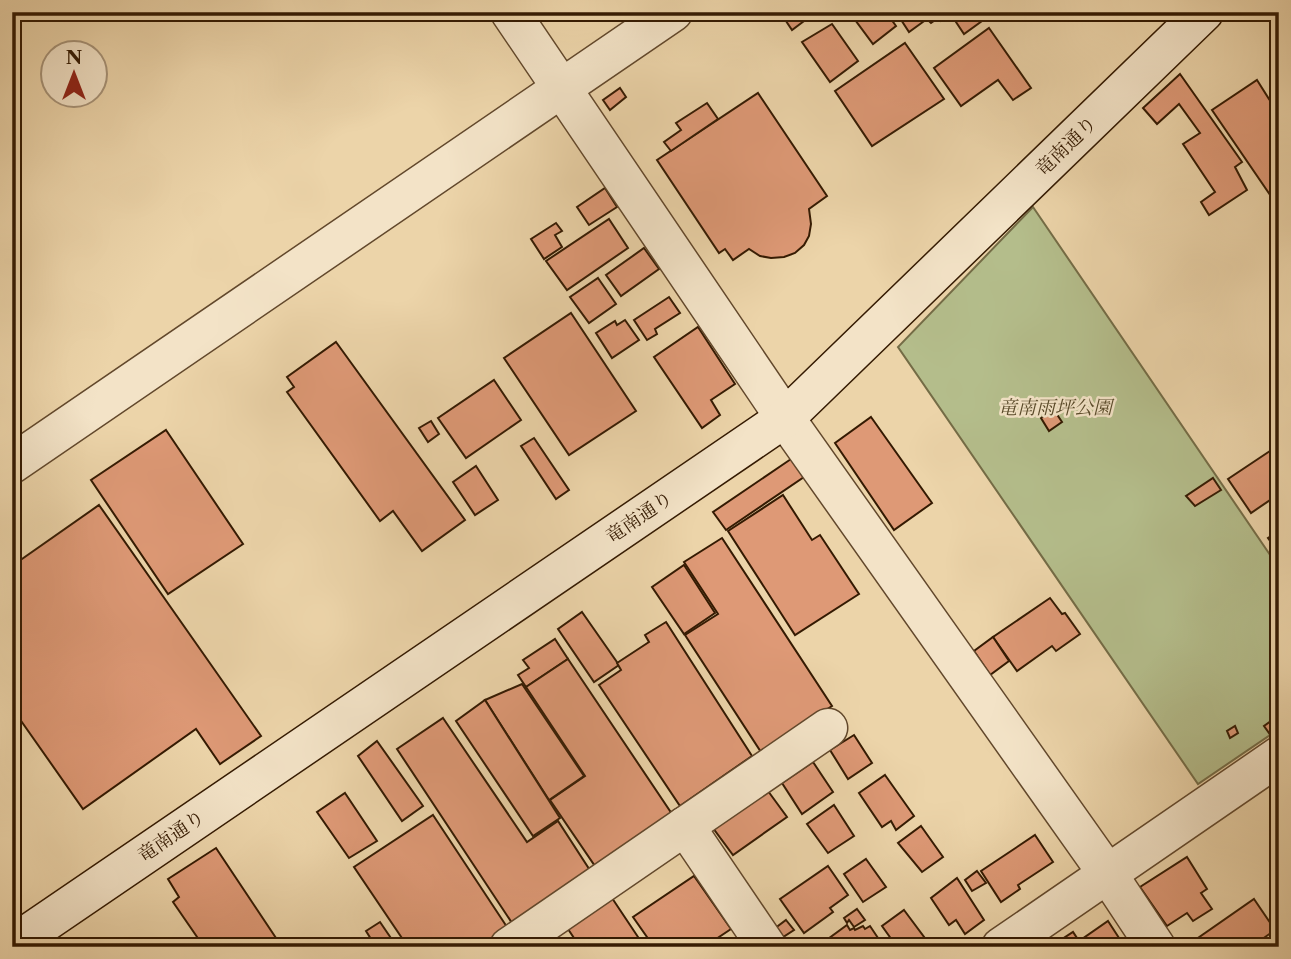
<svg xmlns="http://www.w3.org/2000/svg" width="1291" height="959" viewBox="0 0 1291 959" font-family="'Libre Caslon Text','Noto Serif JP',serif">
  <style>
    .green { fill: #b4bd8b; stroke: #746c46; stroke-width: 2 }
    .building { fill: #de9976; stroke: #341a02; stroke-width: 2 }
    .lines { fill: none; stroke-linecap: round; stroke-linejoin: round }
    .street-casing { stroke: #62482c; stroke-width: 41 }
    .secondary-casing { stroke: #341a02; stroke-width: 41 }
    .street { stroke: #f3e3c7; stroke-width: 38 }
    .secondary { stroke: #f3e3c7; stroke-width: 38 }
    .labels { text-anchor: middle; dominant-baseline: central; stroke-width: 5; stroke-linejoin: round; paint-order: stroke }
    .street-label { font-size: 19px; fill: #341a02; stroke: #f3e3c7 }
    .park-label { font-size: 19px; font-style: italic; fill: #5a4b2b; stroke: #f3e3c7 }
  </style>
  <rect width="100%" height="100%" fill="#ecd4a9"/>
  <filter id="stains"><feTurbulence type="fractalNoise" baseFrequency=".00286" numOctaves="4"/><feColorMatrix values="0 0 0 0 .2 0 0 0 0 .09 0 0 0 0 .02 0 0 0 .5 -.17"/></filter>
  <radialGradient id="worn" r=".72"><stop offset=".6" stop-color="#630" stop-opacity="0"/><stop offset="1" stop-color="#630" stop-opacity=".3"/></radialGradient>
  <polygon class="green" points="1033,207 1279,568 1279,729 1198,784 898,347"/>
  <g class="building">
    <polygon points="780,12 816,12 792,30"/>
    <polygon points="852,12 886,12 896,26 873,44 850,13"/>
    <polygon points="896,12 953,12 941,21 938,18 931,23 927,19 909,32"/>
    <polygon points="957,12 976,12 982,21 964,34 952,16"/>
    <polygon points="832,24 858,61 830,82 802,42"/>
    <polygon points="989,28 1031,88 1013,100 998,80 961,106 934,68"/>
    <polygon points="905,43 944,99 872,146 835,91"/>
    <polygon points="1180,74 1242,162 1235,167 1247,190 1209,215 1201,202 1215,192 1183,144 1200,133 1179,104 1157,124 1143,108"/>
    <polygon points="1257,80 1269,99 1279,92 1279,208 1212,110"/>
    <polygon points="620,88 626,97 610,110 603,100"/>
    <polygon points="758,93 827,196 809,209 811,224 809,236 804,245 795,253 784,257 771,258 760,256 749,249 733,260 725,249 719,253 657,160"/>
    <polygon points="707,103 718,119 671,151 664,142 681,130 676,123"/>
    <polygon points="605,188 617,207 589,225 577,207"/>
    <polygon points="609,219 628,248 567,290 546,261"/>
    <polygon points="556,223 562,231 555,235 562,247 544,259 531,239"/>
    <polygon points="644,248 659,269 621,296 606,275"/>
    <polygon points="598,278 616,304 589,323 570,297"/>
    <polygon points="669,297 680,313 655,329 657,334 647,340 634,320"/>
    <polygon points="571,313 636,411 569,455 504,358"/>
    <polygon points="625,320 639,340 612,358 596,333 615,321 617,325"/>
    <polygon points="698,327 735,384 711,400 720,415 702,428 654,357"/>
    <polygon points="336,342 465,520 422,551 393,511 380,521 287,392 294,387 287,377"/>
    <polygon points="494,380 521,420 466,458 438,418"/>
    <polygon points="1054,410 1062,422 1049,431 1041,418"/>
    <polygon points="871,417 932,503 894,530 835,443"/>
    <polygon points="431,421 439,434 428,442 419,428"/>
    <polygon points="166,430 243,544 168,594 91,480"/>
    <polygon points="534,438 569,490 556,499 521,446"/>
    <polygon points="1279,445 1279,494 1251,513 1228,479"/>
    <polygon points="791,459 804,477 726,530 713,512"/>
    <polygon points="476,466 498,500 475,515 453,482"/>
    <polygon points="1213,478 1221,490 1195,506 1186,496"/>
    <polygon points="783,495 812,540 820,535 859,594 795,635 728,531"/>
    <polygon points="99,505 261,736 220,764 196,729 83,809 12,708 12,566"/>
    <polygon points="1279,531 1279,553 1268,538"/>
    <polygon points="722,538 832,706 761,752 685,635 718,614 684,562"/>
    <polygon points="684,565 715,613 684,634 652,587"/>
    <polygon points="1050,598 1062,614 1065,613 1080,634 1056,651 1052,646 1017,671 993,637"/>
    <polygon points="582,612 619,665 594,682 558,629"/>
    <polygon points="666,622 752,756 680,806 599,685 621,670 617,663 649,642 645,635"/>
    <polygon points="993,637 1009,661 990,675 974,651"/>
    <polygon points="555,639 568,659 526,687 518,675 529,668 523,660"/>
    <polygon points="568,659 674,817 597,869 550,800 585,776 526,687"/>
    <polygon points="522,684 584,776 549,800 485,700"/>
    <polygon points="485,700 560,818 533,836 456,721"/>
    <polygon points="1278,716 1279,736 1274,740 1264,726"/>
    <polygon points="443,718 527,842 558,821 593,875 514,926 397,749"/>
    <polygon points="1235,726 1238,733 1230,738 1227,731"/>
    <polygon points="854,735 872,763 848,779 830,750"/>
    <polygon points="377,741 423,806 402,821 358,756"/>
    <polygon points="813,762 833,792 802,814 782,783"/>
    <polygon points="885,775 914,816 896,830 891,821 882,827 859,793"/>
    <polygon points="768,791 787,817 733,855 713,828"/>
    <polygon points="345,793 377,841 349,858 317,812"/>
    <polygon points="834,805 854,836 828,853 807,824"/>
    <polygon points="433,815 509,930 484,947 408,947 354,867"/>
    <polygon points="921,826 943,857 922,872 898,843"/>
    <polygon points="1035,835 1053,862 1018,885 1020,889 1001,902 981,871"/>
    <polygon points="216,848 280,944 276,947 204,947 173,902 179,897 168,879"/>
    <polygon points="1187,857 1207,889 1201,893 1212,909 1193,921 1187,913 1167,926 1140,887"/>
    <polygon points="866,859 886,887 863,902 844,874"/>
    <polygon points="828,866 848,895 830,908 833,912 804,933 780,899"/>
    <polygon points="977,871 986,883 972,891 965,880"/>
    <polygon points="694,876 731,929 704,947 654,947 633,917"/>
    <polygon points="957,878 984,920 965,934 956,920 949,925 931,898"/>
    <polygon points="612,898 642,943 637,947 580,947 568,929"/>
    <polygon points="1254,899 1275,930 1251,947 1185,947"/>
    <polygon points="857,909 865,920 854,927 849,920 847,923 844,918"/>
    <polygon points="904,910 930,945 928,947 897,947 882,926"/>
    <polygon points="786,920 794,930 780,939 774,929"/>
    <polygon points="1108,921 1121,941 1114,947 1050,947 1073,932 1079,941"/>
    <polygon points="380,922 397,947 376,947 366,931"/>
    <polygon points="847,925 850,930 854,928 855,930 863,926 865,929 870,926 884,947 817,947"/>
  </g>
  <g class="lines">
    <g class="street-casing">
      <g id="street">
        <polyline points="510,12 785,418 1107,873 1156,947"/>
        <polyline points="12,464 673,12"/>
        <polyline points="685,826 767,947"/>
        <polyline points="509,947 828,728"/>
        <polyline points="1001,947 1279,756"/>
      </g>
    </g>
    <g class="secondary-casing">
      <polyline id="secondary" points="12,945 785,418 1204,12"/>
    </g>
    <use href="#street" class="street"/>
    <use href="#secondary" class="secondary"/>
  </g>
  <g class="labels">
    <g class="street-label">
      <text transform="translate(1066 146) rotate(-44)">竜南通り</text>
      <text transform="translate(639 517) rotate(-34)">竜南通り</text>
      <text transform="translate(171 836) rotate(-34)">竜南通り</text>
    </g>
    <g class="park-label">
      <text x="1055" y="407">竜南雨坪公園</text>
    </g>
  </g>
  <rect width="1291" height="959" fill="none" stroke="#ecd4a9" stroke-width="42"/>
  <rect x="14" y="14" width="1263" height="931" fill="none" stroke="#341a02" stroke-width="3.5"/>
  <rect x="21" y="21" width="1249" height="917" fill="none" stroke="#341a02" stroke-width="2"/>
  <g transform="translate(74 74)"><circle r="33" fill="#f3e3c7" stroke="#a79378" stroke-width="2"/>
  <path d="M0-5L12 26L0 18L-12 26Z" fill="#8f2418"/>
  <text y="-10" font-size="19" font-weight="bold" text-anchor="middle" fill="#341a02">N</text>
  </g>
  <rect width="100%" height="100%" filter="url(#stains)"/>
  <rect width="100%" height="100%" fill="url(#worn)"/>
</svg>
